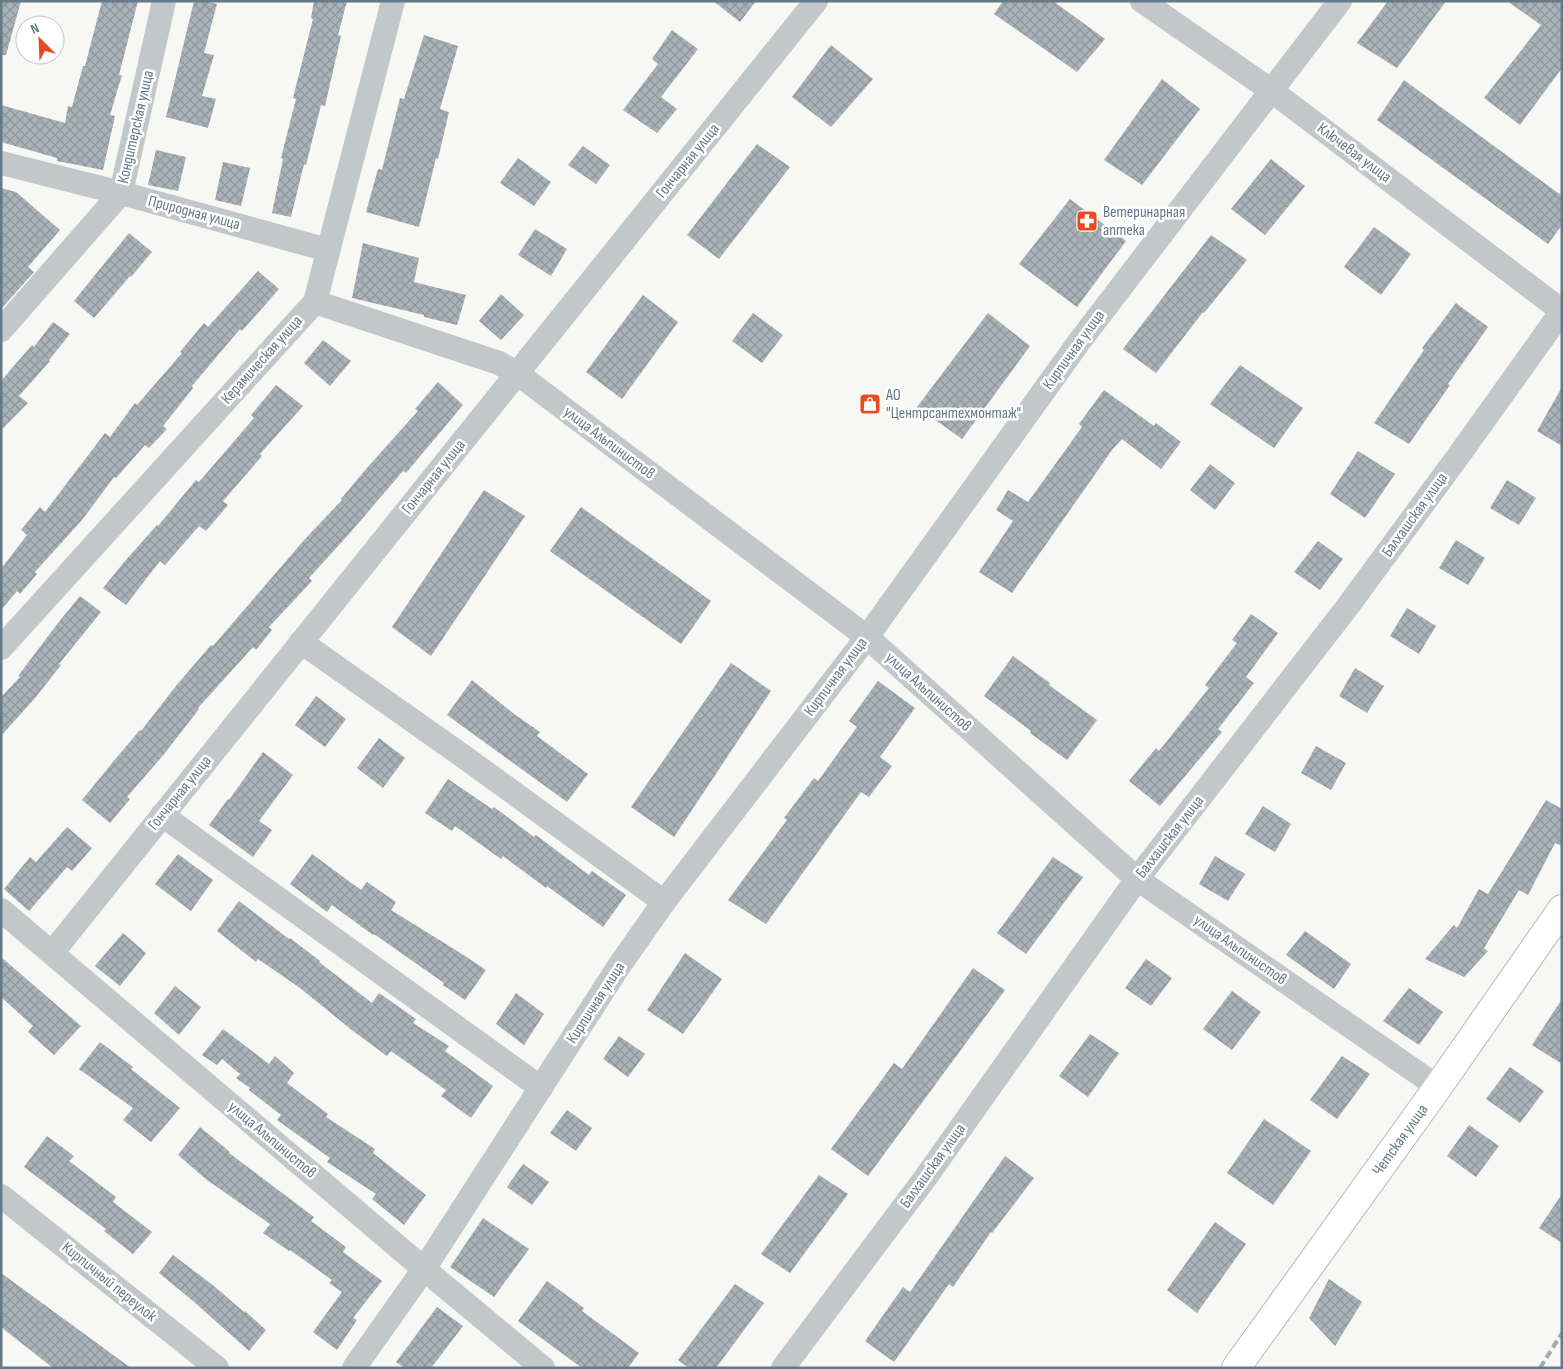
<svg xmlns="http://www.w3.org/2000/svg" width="1563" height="1369" viewBox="0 0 1563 1369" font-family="'Sofia Sans Condensed',sans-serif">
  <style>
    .building { fill: url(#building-cross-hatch) }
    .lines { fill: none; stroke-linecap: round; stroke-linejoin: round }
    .major-casing { stroke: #b3b9bd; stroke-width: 30 }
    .minor { stroke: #c2c7ca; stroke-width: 24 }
    .major { stroke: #fff; stroke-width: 28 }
    .rail { stroke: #a1a9ae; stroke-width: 4; stroke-dasharray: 8 4; stroke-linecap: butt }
    .labels { text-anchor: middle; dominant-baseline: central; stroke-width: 5; stroke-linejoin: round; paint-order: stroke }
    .street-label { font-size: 16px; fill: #657986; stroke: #fff }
    .poi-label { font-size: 16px; fill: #657986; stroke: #fff; text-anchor: start }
  </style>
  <defs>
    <pattern id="building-cross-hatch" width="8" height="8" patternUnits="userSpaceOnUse" patternTransform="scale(1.25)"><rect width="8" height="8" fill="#a9b2b8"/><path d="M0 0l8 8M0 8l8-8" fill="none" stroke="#8d969b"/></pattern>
  </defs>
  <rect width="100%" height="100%" fill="#f7f7f4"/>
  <g class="building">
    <polygon points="1,1 21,1 6,55 1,55"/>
    <polygon points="102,1 138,1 119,75 122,75 110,115 115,116 103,170 57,161 57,158 1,142 1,105 65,123 68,106 72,107 83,66 85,66"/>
    <polygon points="194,1 204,1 217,4 204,53 214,55 202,96 216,99 208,128 166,117"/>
    <polygon points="314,1 347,1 338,35 341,36 325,106 321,105 306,165 304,164 291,217 272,213 283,159 281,158 296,99 293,98 313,19 311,18"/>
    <polygon points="713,1 756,1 740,22"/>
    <polygon points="1003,1 1053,1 1105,39 1077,72 994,14"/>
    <polygon points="1388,1 1446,1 1397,68 1357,43"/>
    <polygon points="1507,1 1562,1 1562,68 1520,125 1484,98 1541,25"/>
    <polygon points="672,30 698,49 661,97 677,109 657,133 623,110 658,64 652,59"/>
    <polygon points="424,35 458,46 440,109 449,112 438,159 436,158 419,227 366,212 378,169 382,170 400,98 404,99"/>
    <polygon points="831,45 873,79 831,127 792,97"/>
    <polygon points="1162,79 1200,109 1142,185 1104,160"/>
    <polygon points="1404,80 1562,196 1562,225 1548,244 1377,120"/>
    <polygon points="757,144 790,167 719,259 687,235"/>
    <polygon points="583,146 610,165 596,184 568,165"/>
    <polygon points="156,150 186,157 178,191 148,185"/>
    <polygon points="518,158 551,182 534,206 500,183"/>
    <polygon points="1271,159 1305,186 1265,235 1231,209"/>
    <polygon points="223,162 250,168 241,206 215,200"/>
    <polygon points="1,188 16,192 60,230 28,267 34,272 1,309"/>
    <polygon points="1070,199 1126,241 1077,307 1019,264"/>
    <polygon points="1374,227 1411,254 1381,295 1344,267"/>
    <polygon points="535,229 567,249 551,276 518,255"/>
    <polygon points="129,233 152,252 131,277 130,276 94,318 74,301"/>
    <polygon points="1211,235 1247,260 1204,313 1203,312 1156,373 1123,349"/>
    <polygon points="363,243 419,258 414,282 466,295 457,325 424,317 424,315 352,298"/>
    <polygon points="258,271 279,289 242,331 240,329 192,386 193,388 163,426 167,429 149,448 145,445 116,478 114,477 82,520 35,572 37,574 20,594 17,591 1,610 1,569 27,535 21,530 40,507 45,512 105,433 110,437 135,403 137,405 182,353 180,352 204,323 208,327"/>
    <polygon points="501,294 524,315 501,340 479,321"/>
    <polygon points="643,295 678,322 622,399 586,372"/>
    <polygon points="1456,303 1488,327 1448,384 1450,385 1409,444 1374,423 1424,350 1422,348"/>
    <polygon points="753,313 783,335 762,363 732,341"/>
    <polygon points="988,313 1030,346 962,439 917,407"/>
    <polygon points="53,322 70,334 49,360 50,361 19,396 28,403 1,430 1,381 32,345 34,347"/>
    <polygon points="323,340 351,361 330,386 304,363"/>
    <polygon points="1240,365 1303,408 1274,448 1210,404"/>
    <polygon points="438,382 463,405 406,473 403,471 349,534 309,578 312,581 269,627 272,630 256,650 253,647 198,708 199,709 165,753 127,797 130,799 110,823 82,800 117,757 140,730 141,731 176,686 211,645 213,646 305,539 342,500 341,499 366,469 418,411 415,409"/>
    <polygon points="276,385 303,406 260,454 262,456 223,501 228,505 206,531 199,526 165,565 160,561 126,605 103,588 125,561 157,525 158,526 196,480 199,482 254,418 251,415"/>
    <polygon points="1562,387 1562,446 1537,431"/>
    <polygon points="1104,390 1154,426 1156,423 1181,442 1161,469 1122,439 1112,450 1012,593 979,572 1013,521 996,510 1008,490 1028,502 1082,427 1079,424"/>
    <polygon points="1358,451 1395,474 1365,518 1330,494"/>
    <polygon points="1210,464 1235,483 1215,510 1190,490"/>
    <polygon points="1507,480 1536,498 1519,525 1490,508"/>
    <polygon points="484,490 525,516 431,656 392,627"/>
    <polygon points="581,507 711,601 681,644 550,551"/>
    <polygon points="1456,540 1485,558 1468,585 1439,568"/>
    <polygon points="1318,541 1343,559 1320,590 1294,572"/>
    <polygon points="80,596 101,612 59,664 61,665 35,698 1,736 1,697 20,677 18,676 58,623"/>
    <polygon points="1407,608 1436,626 1419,654 1390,636"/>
    <polygon points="1251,614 1278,633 1246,677 1254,683 1218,729 1222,732 1160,806 1129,781 1156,748 1159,751 1209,688 1205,685 1237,643 1232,640"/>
    <polygon points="1013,656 1050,683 1049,685 1097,720 1067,760 1030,733 1031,731 984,696"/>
    <polygon points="731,663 771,691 674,837 631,807"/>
    <polygon points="1355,668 1384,686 1367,713 1339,696"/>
    <polygon points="472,680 514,714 540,732 537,736 588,774 567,802 447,715"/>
    <polygon points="878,681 915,708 880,757 892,766 869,797 861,792 766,924 728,900 787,820 784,818 814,778 818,781 857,727 849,721"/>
    <polygon points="316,696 346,719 325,747 295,725"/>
    <polygon points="379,738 405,758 383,788 357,768"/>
    <polygon points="1316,746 1346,763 1331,790 1301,773"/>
    <polygon points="263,752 293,775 259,821 272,830 253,857 209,825 228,799 229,800"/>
    <polygon points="448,779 492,809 494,807 534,837 536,835 589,875 592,871 626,895 603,927 547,886 546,888 503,856 501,859 455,826 452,831 425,813"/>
    <polygon points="1546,800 1562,809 1562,846 1555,843 1528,895 1519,890 1484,948 1488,951 1464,977 1425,959 1454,925 1457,928 1479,889 1488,894"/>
    <polygon points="1263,806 1291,824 1275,852 1245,834"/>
    <polygon points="67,827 92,848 72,871 67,867 29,911 4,889 30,857 36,862"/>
    <polygon points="178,854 213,880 191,911 155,884"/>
    <polygon points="312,854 361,890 367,882 396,902 391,910 462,954 486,970 465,1000 443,985 444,983 374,934 373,935 332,905 327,912 290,884"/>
    <polygon points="1215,856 1245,874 1228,901 1199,884"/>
    <polygon points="1053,857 1083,877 1026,954 997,933"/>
    <polygon points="239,901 289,939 290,938 320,961 319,962 372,1003 379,993 416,1019 413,1023 449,1046 445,1051 493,1086 471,1118 441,1096 446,1090 391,1051 387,1056 353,1031 300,988 258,959 256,962 217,931"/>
    <polygon points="1305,931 1351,964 1334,989 1286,955"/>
    <polygon points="123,933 146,953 120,986 95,966"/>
    <polygon points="685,953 722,979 683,1034 647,1010"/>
    <polygon points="1,957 81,1026 54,1055 28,1032 33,1026 1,997"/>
    <polygon points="1146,959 1172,978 1151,1006 1125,988"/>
    <polygon points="973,968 1005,990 868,1176 831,1149 894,1063 902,1069"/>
    <polygon points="175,986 201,1007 179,1035 154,1013"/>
    <polygon points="1409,988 1443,1012 1419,1045 1383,1021"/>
    <polygon points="1232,991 1261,1012 1232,1050 1203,1029"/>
    <polygon points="516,993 544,1014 524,1045 496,1024"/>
    <polygon points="1562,999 1562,1064 1532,1045"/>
    <polygon points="223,1029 269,1064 275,1056 294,1073 287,1083 328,1114 326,1117 375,1149 373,1153 426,1195 404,1225 372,1199 376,1194 327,1162 330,1158 277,1120 281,1115 249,1090 250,1088 236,1078 240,1074 222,1059 217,1065 202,1055"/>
    <polygon points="1090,1034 1119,1053 1088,1097 1059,1076"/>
    <polygon points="619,1036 645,1054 628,1077 603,1059"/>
    <polygon points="100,1042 133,1067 131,1069 180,1108 151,1142 123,1120 133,1108 79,1069"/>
    <polygon points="1342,1056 1370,1074 1337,1119 1310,1100"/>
    <polygon points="1510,1067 1544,1091 1520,1123 1486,1099"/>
    <polygon points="567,1110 592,1128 576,1151 550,1133"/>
    <polygon points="1264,1119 1311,1151 1273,1205 1227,1173"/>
    <polygon points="1469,1125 1499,1146 1476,1177 1447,1156"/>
    <polygon points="200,1127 230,1152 229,1153 314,1217 311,1221 346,1247 343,1252 382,1281 353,1318 357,1320 337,1350 313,1332 342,1292 329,1283 332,1280 290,1250 289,1251 263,1233 270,1224 207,1180 178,1155"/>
    <polygon points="47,1136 74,1156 69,1161 116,1197 113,1202 152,1232 133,1254 104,1231 106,1229 24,1167"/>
    <polygon points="1005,1156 1034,1178 992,1233 991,1232 953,1287 949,1284 894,1362 865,1341 903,1287 910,1292"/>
    <polygon points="523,1164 549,1182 532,1205 507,1187"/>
    <polygon points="819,1175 848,1194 790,1273 761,1254"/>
    <polygon points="1562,1194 1562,1243 1539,1228"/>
    <polygon points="483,1218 529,1249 494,1297 450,1267"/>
    <polygon points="1215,1222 1246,1244 1197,1313 1167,1290"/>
    <polygon points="173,1255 214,1286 244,1312 245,1311 266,1330 249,1351 193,1301 159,1273"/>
    <polygon points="1,1273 131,1368 53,1368 1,1327"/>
    <polygon points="1329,1279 1362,1302 1335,1346 1309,1318"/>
    <polygon points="547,1281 584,1308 582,1311 639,1353 628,1368 582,1368 518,1321"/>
    <polygon points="735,1284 764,1303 716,1368 689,1368 678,1360"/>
    <polygon points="437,1307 463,1326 431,1368 405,1368 396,1362"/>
  </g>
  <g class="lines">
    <g class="major-casing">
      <g id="major">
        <path id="s1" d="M1236,1368l202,-281 124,-178"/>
      </g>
    </g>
    <g class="minor">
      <polyline points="1142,1 1272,91 1562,311"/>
      <polyline points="1,163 121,193 328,250"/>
      <polyline points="315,302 499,363 518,374 867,637 1137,879 1438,1087"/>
      <polyline points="1,330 121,193 164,1"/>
      <polyline points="301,642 460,754 664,902"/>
      <polyline points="1,648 315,302 393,1"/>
      <polyline points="162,815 541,1088"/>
      <polyline points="1,910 424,1269 543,1368"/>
      <path d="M52,953c254,-318 510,-634 764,-952"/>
      <polyline points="1,1196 217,1368"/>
      <polyline points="354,1368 424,1269 619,966 664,902 867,637 1079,342 1340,1"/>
      <polyline points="783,1368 926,1177 1137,879 1348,606 1459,455 1562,311"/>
    </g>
    <use href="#major" class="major"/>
    <polyline class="rail" points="1540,1368 1562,1333"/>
  </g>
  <defs>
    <g id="pharmacy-square" transform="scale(1.125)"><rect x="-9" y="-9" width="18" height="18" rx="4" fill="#e84b23" stroke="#fff"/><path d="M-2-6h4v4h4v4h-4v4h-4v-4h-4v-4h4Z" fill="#fff"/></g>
    <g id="shop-square" transform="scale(1.125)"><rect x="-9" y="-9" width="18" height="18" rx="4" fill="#e84b23" stroke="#fff"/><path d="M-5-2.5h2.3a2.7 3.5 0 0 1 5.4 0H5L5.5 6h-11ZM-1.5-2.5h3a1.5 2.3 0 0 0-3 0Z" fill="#fff"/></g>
  </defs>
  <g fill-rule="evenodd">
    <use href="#pharmacy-square" x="1087" y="221"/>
    <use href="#shop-square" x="870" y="404"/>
  </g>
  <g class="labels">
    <g class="street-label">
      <text transform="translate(136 127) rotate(-77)">Кондитерская улица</text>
      <text transform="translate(1354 153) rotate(37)">Ключевая улица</text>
      <text transform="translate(688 161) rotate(-51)">Гончарная улица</text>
      <text transform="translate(194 213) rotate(15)">Природная улица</text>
      <text transform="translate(1074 350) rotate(-54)">Кирпичная улица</text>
      <text transform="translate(262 360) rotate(-48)">Керамическая улица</text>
      <text transform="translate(609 443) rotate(37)">улица Альпинистов</text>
      <text transform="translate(434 477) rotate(-51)">Гончарная улица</text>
      <text transform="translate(1415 515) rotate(-54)">Балхашская улица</text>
      <text transform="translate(836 677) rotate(-53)">Кирпичная улица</text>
      <text transform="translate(928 692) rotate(42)">улица Альпинистов</text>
      <text transform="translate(180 793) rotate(-51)">Гончарная улица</text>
      <text transform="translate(1170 837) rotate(-52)">Балхашская улица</text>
      <text transform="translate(1240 950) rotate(35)">улица Альпинистов</text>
      <text transform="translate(596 1003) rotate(-57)">Кирпичная улица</text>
      <text stroke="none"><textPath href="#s1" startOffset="281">Четская улица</textPath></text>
      <text transform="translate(272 1140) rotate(40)">улица Альпинистов</text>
      <text transform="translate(933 1166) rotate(-54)">Балхашская улица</text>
      <text transform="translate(109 1282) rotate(39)">Кирпичный переулок</text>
    </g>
    <g class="poi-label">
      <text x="1103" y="212">Ветеринарная<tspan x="1103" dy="18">аптека</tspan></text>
      <text x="886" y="395">АО<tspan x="886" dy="18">"Центрсантехмонтаж"</tspan></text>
    </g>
  </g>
  <rect width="1563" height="1369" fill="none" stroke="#657986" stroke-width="5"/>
  <g transform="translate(40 40) rotate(336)"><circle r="24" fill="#ffffff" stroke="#c1c9cf"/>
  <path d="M0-4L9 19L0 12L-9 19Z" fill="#e84b23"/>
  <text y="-8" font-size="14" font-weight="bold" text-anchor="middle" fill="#657986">N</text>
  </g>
</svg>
